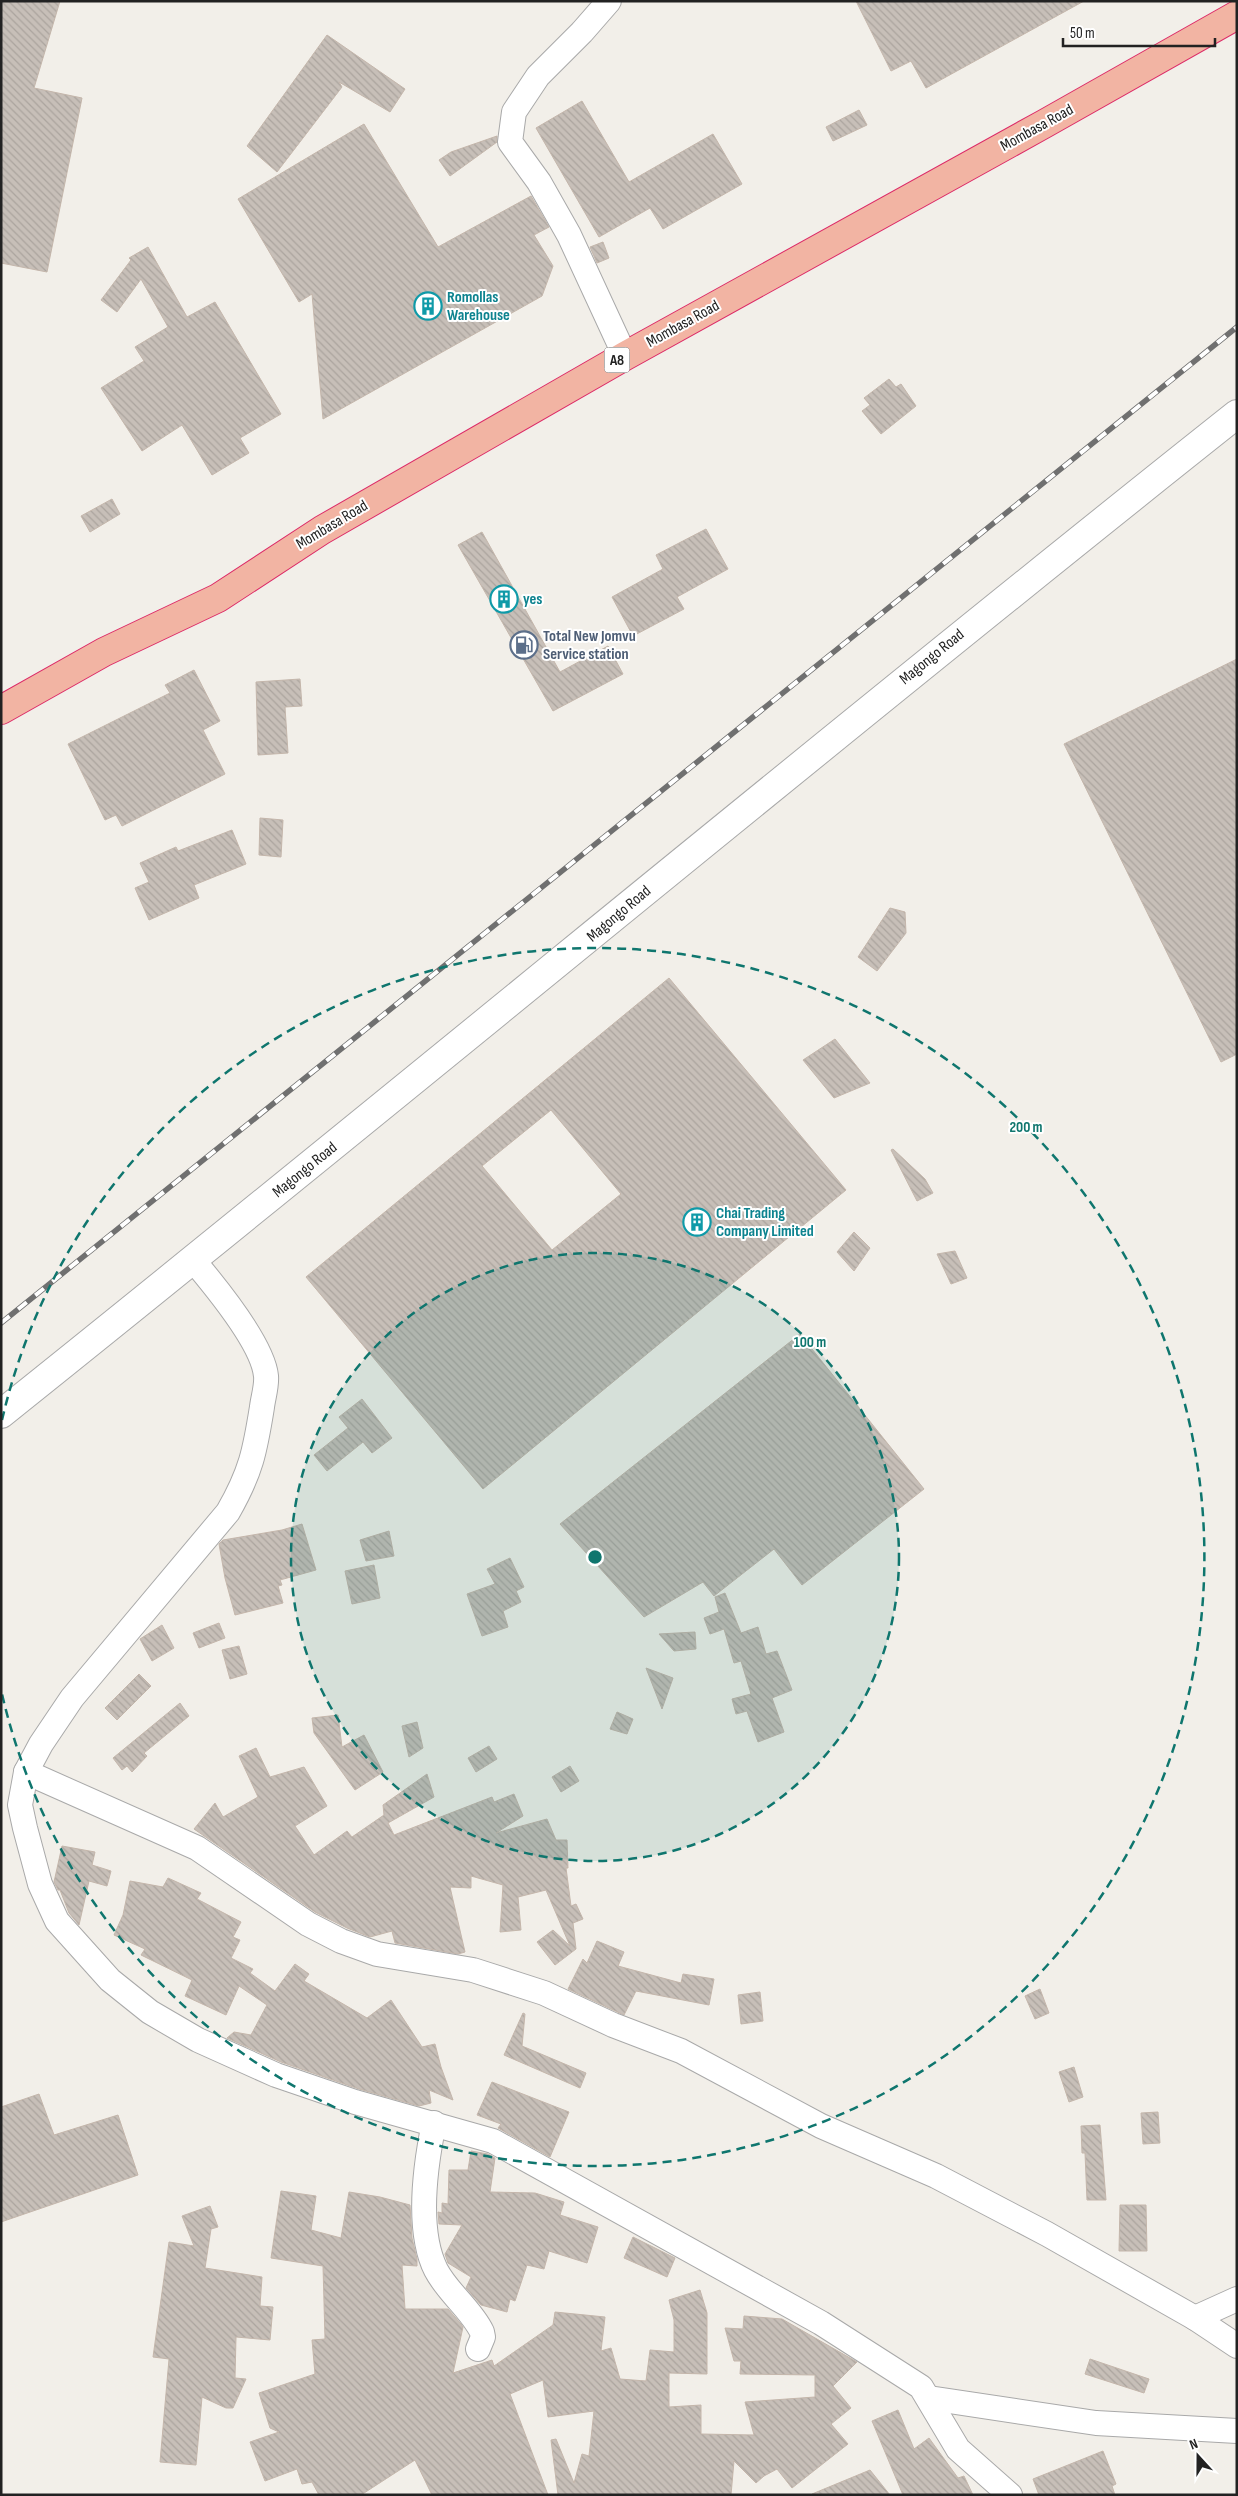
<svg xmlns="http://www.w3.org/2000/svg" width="1238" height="2496" viewBox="0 0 1238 2496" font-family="'Sofia Sans Condensed',sans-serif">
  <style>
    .building { fill: url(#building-back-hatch); stroke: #c4b6ab; fill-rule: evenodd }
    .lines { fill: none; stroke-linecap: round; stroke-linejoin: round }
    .minor-casing { stroke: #a9a9a9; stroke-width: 26 }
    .tertiary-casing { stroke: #a9a9a9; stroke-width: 30 }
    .trunk-casing { stroke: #dc2a67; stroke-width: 30 }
    .minor { stroke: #fff; stroke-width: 24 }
    .tertiary { stroke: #fff; stroke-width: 28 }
    .trunk { stroke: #f2b4a3; stroke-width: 28 }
    .rail-casing { stroke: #707070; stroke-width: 5.5 }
    .rail { stroke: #fff; stroke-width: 4; stroke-dasharray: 11; stroke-linecap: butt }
    .ring { fill: none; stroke: #0f766e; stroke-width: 2.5; stroke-dasharray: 9 6 }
    .labels { text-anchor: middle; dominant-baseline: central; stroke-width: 4; stroke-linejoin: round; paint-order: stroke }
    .shield { fill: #fff; stroke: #646464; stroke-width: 1 }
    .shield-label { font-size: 15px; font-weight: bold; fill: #222 }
    .street-label { font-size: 16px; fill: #222; stroke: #fff }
    .culture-label { font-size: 16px; font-weight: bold; fill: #0d838f; stroke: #fff; text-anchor: start }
    .service-label { font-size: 16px; font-weight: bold; fill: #4e5e75; stroke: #fff; text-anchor: start }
    .centre { fill: #0f766e; stroke: #fff; stroke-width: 2.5 }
    .ring-label { font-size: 15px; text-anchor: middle; font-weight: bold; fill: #0f766e; stroke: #fff; stroke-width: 4; stroke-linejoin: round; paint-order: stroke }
  </style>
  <defs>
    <pattern id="building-back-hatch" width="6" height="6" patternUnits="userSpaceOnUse" patternTransform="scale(1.25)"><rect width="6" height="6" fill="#c7bfb8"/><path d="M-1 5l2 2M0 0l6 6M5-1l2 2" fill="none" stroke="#aba49e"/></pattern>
  </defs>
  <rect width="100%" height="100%" fill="#f2efe9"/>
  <g class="building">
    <polygon points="1,1 60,1 34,88 82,98 47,272 1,263"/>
    <polygon points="856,1 1084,1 926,88 911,61 891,71"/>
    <polygon points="327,35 405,89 390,112 339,82 342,87 277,172 247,146"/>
    <polygon points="582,101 629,182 713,134 742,184 663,229 650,208 599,237 536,128"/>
    <polygon points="859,110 867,125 833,141 826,127"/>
    <polygon points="364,124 438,247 531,196 549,227 534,235 553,266 542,296 323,419 312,294 299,302 238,199"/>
    <polygon points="497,136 497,142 450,176 439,160 451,152"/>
    <polygon points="603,242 609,258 597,263 590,247"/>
    <polygon points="148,247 187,317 215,302 281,414 240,438 249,453 212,475 182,425 142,451 101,388 144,361 135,347 168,327 141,279 117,312 101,300 131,260 129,258"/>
    <polygon points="889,379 896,387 901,384 916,406 881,434 862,411 870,405 864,398"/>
    <polygon points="112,499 120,514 90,532 81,516"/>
    <polygon points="706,529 728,569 677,597 684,609 633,636 612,597 663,569 656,555"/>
    <polygon points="482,532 560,672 608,646 623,674 553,711 458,545"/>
    <polygon points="1237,659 1237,1054 1221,1062 1064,744"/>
    <polygon points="194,670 220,721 203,730 225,774 122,826 116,815 105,820 68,744 170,693 165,685"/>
    <polygon points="300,679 302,706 285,707 288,753 258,755 256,682"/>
    <polygon points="260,818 283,820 281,857 259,855"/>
    <polygon points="232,830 246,864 194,885 199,898 149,920 135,888 149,882 140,863 176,847 178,851"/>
    <polygon points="890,908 905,912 906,933 877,971 858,957"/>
    <path d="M669,978l177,212 -363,299 -177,-212zM551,1110l70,84 -69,56 -70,-84z"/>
    <polygon points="835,1039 870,1083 834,1098 803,1060"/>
    <polygon points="893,1149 925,1179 933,1193 917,1201 891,1150"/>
    <polygon points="854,1232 870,1248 854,1271 837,1252"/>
    <polygon points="955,1251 967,1278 951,1284 937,1254"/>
    <polygon points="800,1334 924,1489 802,1585 774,1549 714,1596 703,1582 644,1617 560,1524"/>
    <polygon points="362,1399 392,1438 372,1453 363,1442 327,1471 314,1455 348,1428 339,1417"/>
    <polygon points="302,1524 316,1570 280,1580 282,1585 278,1586 283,1603 235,1615 225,1578 219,1544 223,1540 282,1530"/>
    <polygon points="389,1531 394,1556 366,1561 360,1540"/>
    <polygon points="510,1558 524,1587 516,1591 521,1602 503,1611 508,1627 482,1636 467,1594 495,1584 487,1569"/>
    <polygon points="374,1565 380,1598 352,1604 345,1571"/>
    <polygon points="725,1593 741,1633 758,1627 766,1654 777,1651 792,1690 772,1698 784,1732 758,1742 747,1711 736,1714 732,1699 751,1694 741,1661 734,1663 724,1629 710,1634 704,1618 719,1612 715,1597"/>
    <polygon points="219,1623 225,1638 199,1648 193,1633"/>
    <polygon points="162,1625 174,1648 152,1661 140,1639"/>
    <polygon points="695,1632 696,1649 674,1651 659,1634"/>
    <polygon points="239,1646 247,1674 230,1679 222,1650"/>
    <polygon points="646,1668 673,1678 662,1709"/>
    <polygon points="139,1674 151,1686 117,1720 105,1708"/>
    <polygon points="180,1703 189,1716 144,1753 147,1756 132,1772 127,1766 122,1770 113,1758"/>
    <polygon points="617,1712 633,1719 627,1734 610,1729"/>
    <polygon points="338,1715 342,1747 364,1735 383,1772 355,1790 314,1733 312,1718"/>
    <polygon points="417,1722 423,1748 409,1757 402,1726"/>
    <polygon points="489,1746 497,1759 476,1772 468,1758"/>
    <polygon points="256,1748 270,1777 304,1767 327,1806 295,1826 314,1855 347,1831 352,1837 384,1815 383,1805 427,1774 434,1797 388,1823 394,1835 492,1797 494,1802 514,1794 523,1816 496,1833 547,1819 556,1840 567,1840 568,1868 566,1868 571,1906 576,1904 583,1919 573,1923 576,1949 555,1965 537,1942 553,1930 570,1946 546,1890 518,1897 521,1930 500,1932 503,1885 471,1876 471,1888 450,1887 465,1952 458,1954 395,1943 392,1931 370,1937 347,1928 315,1912 194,1829 215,1803 223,1817 258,1797 239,1756"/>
    <polygon points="570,1766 579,1781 561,1792 552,1777"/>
    <polygon points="62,1846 95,1852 92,1865 111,1871 107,1886 89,1881 79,1925 69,1913 60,1890 58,1890 54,1882"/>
    <polygon points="168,1878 201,1893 197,1899 241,1922 233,1937 240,1940 231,1958 253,1969 250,1973 275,1991 295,1964 309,1974 304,1981 367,2018 391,2000 422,2047 435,2044 441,2067 453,2100 429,2090 431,2103 419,2106 359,2089 281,2062 227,2038 234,2032 251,2035 267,2005 239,1986 226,2015 185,1996 192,1980 141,1955 145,1949 114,1935 123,1915 130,1881 163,1887"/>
    <polygon points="597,1941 624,1952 618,1966 681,1983 683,1974 714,1979 709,2005 636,1991 624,2015 568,1989 583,1959 587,1963"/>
    <polygon points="1040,1989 1049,2013 1035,2019 1025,1996"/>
    <polygon points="760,1992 763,2021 741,2024 738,1995"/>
    <polygon points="523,2013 525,2014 522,2046 586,2073 580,2088 504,2055"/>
    <polygon points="1074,2067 1083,2097 1069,2102 1059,2072"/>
    <polygon points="492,2082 569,2112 550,2157 498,2128 501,2124 477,2115"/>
    <polygon points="39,2094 54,2135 118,2115 138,2175 1,2222 1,2107"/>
    <polygon points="1158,2112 1160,2143 1143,2144 1141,2113"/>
    <polygon points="1100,2125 1106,2200 1087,2200 1085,2153 1082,2153 1081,2126"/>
    <polygon points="471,2151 488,2154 495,2158 490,2192 535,2193 564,2202 560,2215 598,2227 587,2263 549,2251 544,2269 527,2265 515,2301 510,2299 507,2312 481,2305 466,2288 471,2277 448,2263 445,2254 462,2225 439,2224 438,2212 442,2213 442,2203 448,2204 449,2170 468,2170"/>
    <polygon points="281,2191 316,2196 311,2230 341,2238 349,2192 380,2197 410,2205 412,2238 417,2259 417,2266 402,2265 405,2309 448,2309 461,2324 463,2327 453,2373 492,2360 494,2366 553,2325 555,2312 605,2317 601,2351 611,2348 620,2379 646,2381 650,2350 674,2352 674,2320 669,2300 700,2290 707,2313 707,2374 669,2373 669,2407 701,2405 701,2434 754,2435 745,2402 815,2397 815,2375 740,2374 741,2361 734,2361 725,2328 743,2329 744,2316 782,2319 857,2362 833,2386 851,2408 831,2424 848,2444 792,2488 777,2469 764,2476 756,2483 734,2461 731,2495 558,2495 551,2440 556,2439 574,2483 582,2454 589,2456 594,2411 548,2417 543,2380 510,2394 548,2495 432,2495 415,2460 361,2495 319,2495 312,2482 302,2484 297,2469 265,2481 250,2442 279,2432 270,2428 259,2393 315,2374 312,2340 325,2339 323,2266 271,2258"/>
    <polygon points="1120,2205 1146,2205 1147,2251 1119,2251"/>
    <polygon points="210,2206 218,2227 211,2229 205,2268 262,2277 260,2306 273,2307 270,2340 236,2337 235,2378 246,2379 233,2408 226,2408 202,2397 196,2465 160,2462 169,2359 153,2357 169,2242 194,2246 182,2216"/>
    <polygon points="633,2237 675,2258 667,2277 624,2258"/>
    <polygon points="1090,2359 1149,2379 1144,2393 1085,2374"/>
    <polygon points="898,2410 914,2449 929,2438 958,2478 964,2476 973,2495 903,2495 872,2421"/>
    <polygon points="1103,2451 1116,2484 1112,2486 1115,2495 1039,2495 1033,2479"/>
    <polygon points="870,2470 890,2495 812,2495 812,2494"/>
  </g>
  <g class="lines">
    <g class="minor-casing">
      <g id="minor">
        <polyline points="609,1 582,32 538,76 514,112 510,142 539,182 569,235 625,356"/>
        <path d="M193,1260c22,26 70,84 73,116 1,10 -3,22 -4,31 -7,44 -11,65 -34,105l-156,186 -31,46 -15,28 -6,33 5,23 15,56 17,37 53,59 40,32 48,28 78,35 79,27 138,39 328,182 100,64 37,62 52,46"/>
        <polyline points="26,1772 197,1848 308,1924 341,1941 377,1954 473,1970 544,1993 613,2025 681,2051 821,2126 936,2176 1047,2234 1195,2318 1237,2346"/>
        <path d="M434,2123c-9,44 -18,107 2,147 12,23 35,39 46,62l1,5 -5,12"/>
        <polyline points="1195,2318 1237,2299"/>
        <polyline points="929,2398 1096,2423 1237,2431"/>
      </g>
    </g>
    <g class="tertiary-casing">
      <path id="tertiary" d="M1,1414c414,-331 821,-671 1236,-1000"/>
    </g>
    <g class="trunk-casing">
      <polyline id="trunk" points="1,710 104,652 218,598 322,530 625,356 1044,124 1237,15"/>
    </g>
    <use href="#minor" class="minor"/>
    <use href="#tertiary" class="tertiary"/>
    <use href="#trunk" class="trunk"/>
    <g class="rail-casing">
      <polyline id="rail" points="1,1323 1237,327"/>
    </g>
    <use href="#rail" class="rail"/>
  </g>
  <circle cx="595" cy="1557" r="304" fill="#0f766e" fill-opacity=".12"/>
  <g class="ring">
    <circle cx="595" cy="1557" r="304"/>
    <path d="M2 1420A609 609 0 1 1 2 1694"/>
  </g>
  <defs>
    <g id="building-ring" transform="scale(1.4375)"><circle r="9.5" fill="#fff" stroke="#0f9aa8" stroke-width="1.5"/><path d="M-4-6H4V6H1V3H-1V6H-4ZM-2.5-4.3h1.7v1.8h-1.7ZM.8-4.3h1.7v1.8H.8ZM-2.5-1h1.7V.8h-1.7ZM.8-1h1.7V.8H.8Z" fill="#0f9aa8"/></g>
    <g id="fuel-ring" transform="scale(1.4375)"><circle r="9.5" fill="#fff" stroke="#5c6f8a" stroke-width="1.5"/><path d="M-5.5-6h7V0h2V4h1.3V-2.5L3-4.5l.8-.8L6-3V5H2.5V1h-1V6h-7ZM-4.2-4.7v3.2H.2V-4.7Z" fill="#5c6f8a"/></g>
  </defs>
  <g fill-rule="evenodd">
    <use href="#building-ring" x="428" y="306"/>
    <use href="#building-ring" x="504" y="599"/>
    <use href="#fuel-ring" x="524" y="645"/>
    <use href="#building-ring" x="697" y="1222"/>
  </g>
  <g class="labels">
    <rect class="shield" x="604.5" y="347.5" width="25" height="25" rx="4"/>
    <g class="shield-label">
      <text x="617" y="360">A8</text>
    </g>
    <g class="street-label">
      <text transform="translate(1037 128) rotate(-29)">Mombasa Road</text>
      <text transform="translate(683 324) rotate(-29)">Mombasa Road</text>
      <text transform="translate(332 525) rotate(-31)">Mombasa Road</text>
      <text transform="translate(932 657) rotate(-39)">Magongo Road</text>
      <text transform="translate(619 914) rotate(-40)">Magongo Road</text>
      <text transform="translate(305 1170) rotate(-39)">Magongo Road</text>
    </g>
    <g class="culture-label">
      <text x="447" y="297">Romollas<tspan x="447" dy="18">Warehouse</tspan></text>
      <text x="523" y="599">yes</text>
      <text x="716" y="1213">Chai Trading<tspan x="716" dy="18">Company Limited</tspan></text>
    </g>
    <g class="service-label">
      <text x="543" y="636">Total New Jomvu<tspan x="543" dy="18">Service station</tspan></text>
    </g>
  </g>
  <circle cx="595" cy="1557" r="8" class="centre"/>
  <g class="ring-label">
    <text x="1026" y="1132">200 m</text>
    <text x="810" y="1347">100 m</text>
  </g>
  <rect width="1238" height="2496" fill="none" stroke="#222222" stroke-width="5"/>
  <g transform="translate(1198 2456) rotate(339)" stroke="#ffffff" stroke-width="4" paint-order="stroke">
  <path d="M0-4L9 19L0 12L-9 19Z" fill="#222222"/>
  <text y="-8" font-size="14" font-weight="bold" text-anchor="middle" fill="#222222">N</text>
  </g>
  <path d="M1063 38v8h152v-8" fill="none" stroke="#222222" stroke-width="2.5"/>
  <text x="1070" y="38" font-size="15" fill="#222222" stroke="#ffffff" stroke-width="4" paint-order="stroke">50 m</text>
</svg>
